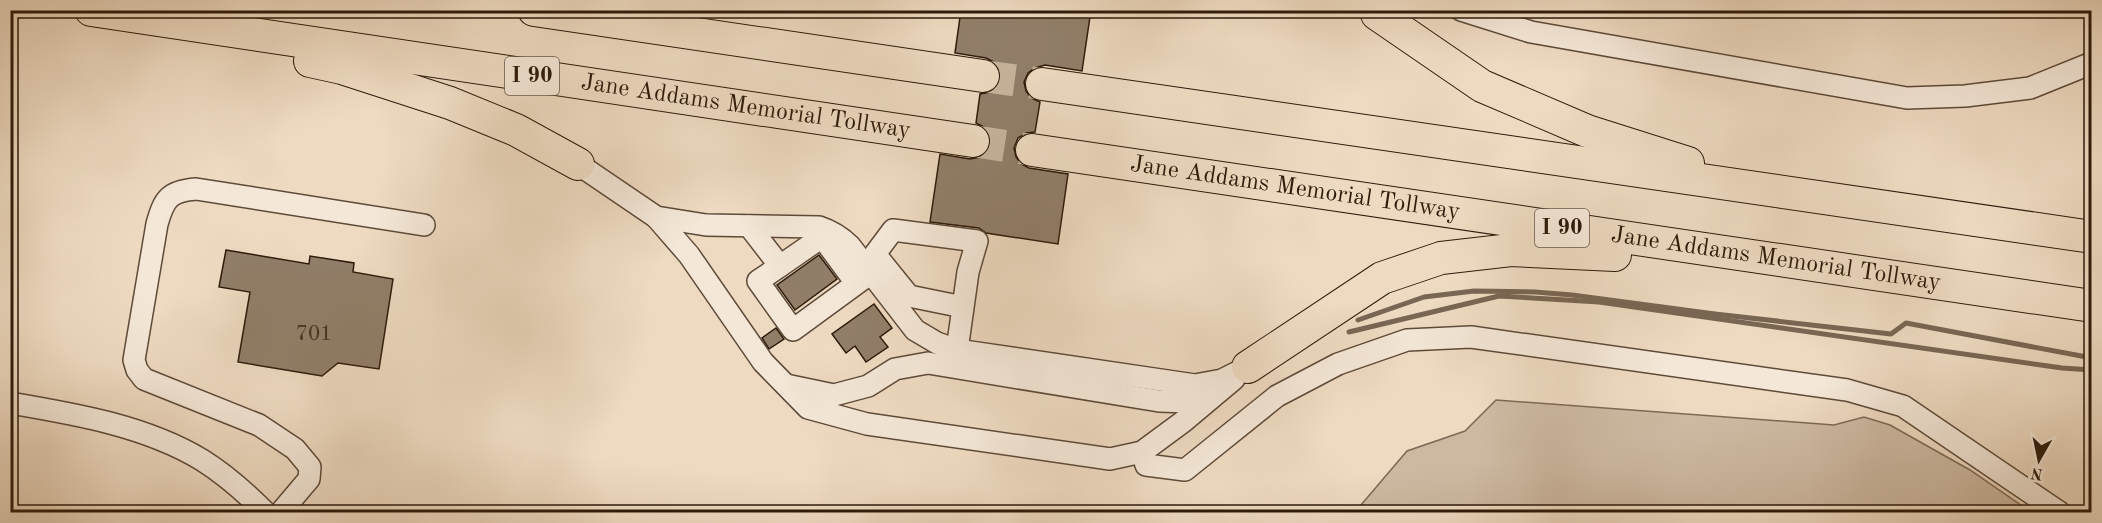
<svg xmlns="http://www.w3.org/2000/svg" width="2102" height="523" viewBox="0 0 2102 523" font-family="'Old Standard TT',serif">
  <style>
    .green { fill: #cdb9a2; stroke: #7d6a56; stroke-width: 1.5 }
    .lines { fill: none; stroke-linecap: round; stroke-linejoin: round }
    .stream { stroke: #796653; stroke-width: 5 }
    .building { fill: #917e69; stroke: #2d1a0a; stroke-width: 1.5 }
    .highway-tunnel { stroke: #c7b49c; stroke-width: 32; stroke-dasharray: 32 16; stroke-linecap: butt }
    .minor-casing { stroke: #5d4a38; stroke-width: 24 }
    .highway-casing { stroke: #2d1a0a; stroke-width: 34 }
    .minor { stroke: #f4e7d7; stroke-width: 21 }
    .highway { stroke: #eedac1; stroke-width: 32 }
    .labels { text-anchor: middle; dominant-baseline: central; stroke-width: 6; stroke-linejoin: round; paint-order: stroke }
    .number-label { font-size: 21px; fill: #463322 }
    .shield { fill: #f4e7d7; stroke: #695848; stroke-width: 1.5 }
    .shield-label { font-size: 22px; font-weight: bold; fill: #2d1a0a }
    .street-label { font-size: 24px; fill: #2d1a0a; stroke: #f4e7d7 }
  </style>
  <rect width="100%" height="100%" fill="#eedac1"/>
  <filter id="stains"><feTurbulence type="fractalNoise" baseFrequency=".00333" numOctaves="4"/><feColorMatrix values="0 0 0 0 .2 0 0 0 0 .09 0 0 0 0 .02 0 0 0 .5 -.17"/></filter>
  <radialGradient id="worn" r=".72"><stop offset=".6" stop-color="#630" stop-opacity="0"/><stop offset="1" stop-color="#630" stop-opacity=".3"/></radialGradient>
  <polygon class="green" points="1496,400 1834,425 1864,417 1890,425 1970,470 2031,512 1355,512 1407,451 1465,431"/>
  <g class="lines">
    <g class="stream">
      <polyline points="1358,320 1424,297 1474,291 1535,292 1572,295 1715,314 1891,334 1906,323 2092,358"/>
      <polyline points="1349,332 1499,296 1599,302 2062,368 2092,370"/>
    </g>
  </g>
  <g class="building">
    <polygon points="961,10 1091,10 1082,71 1045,65 1035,68 1028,73 1024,82 1026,91 1031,98 1040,102 1035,132 1026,133 1018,138 1014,148 1016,157 1021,164 1029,168 1068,174 1058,244 986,233 979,228 930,222 940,154 970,159 980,157 987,152 991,143 989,134 984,127 976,123 980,94 990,92 997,88 1001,79 999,69 994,62 986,58 955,53"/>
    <polygon points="226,250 309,264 310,256 354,263 353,272 393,279 379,369 338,363 322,376 238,362 250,292 219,287"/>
    <polygon points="819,255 837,279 795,310 777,285"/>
    <polygon points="874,304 892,328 880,337 888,347 866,362 855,346 846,353 832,334"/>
    <polygon points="776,328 784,339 769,349 762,338"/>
  </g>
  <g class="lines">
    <g class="highway-tunnel">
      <polyline points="983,76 1042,84"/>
      <polyline points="973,141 1032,150"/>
    </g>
    <g class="minor-casing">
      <g id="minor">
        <polyline points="1461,10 1531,32 1907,98 1965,96 2030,88 2092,63"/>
        <path d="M578,164l78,53 50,8 113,2c12,4 22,10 31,19l65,84 22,13 20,7 238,35 27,-5 26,-13"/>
        <polyline points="656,217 689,255 763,362 808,408 867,424 1110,459 1142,452 1184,421 1234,379"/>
        <polyline points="749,226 780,266 822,237 856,283"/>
        <polyline points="780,266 758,281 793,330 871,273"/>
        <polyline points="957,350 968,272 977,241 893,230 875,254 909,296 963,307"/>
        <polyline points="786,385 834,395 868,386 895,369 928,363 1159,401 1188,402 1212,396"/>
        <path d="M10,403c65,11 136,23 192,57 24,15 44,33 63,52"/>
        <polyline points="1142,452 1146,465 1185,470 1277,396 1338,364 1407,340 1471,337 1847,390 1903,406 2059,512"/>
        <path d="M281,512l28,-33 1,-12 -15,-18 -36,-24 -115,-46 -7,-9 -3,-10 23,-136c7,-25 12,-33 39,-35l228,36"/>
      </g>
    </g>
    <g class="highway-casing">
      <g id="highway">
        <path id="s1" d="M91,10l882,131"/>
        <polyline points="534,10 983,76"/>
        <polyline points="1377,14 1482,86 1587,131 1688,163"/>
        <polyline points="310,61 342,68 450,103 516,130 578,164"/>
        <polyline points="1042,84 2092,237"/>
        <path id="s2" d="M1032,150l1060,156"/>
        <polyline points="1248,367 1382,278 1441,258 1511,250 1615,255"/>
      </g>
    </g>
    <use href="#minor" class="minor"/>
    <use href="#highway" class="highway"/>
  </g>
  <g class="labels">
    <g class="number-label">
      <text x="314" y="334">701</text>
    </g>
    <g class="shield">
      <rect x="505" y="57" width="54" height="38" rx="4.5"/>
      <rect x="1535" y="209" width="54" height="38" rx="4.5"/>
    </g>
    <g class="shield-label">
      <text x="532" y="76">I 90</text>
      <text x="1562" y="228">I 90</text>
    </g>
    <g class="street-label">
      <text stroke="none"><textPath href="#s1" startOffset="662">Jane Addams Memorial Tollway</textPath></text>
      <text stroke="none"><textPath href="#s2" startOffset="266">Jane Addams Memorial Tollway</textPath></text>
      <text stroke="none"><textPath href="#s2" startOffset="752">Jane Addams Memorial Tollway</textPath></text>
    </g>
  </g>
  <rect width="2102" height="523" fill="none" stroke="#eedac1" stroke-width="36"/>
  <rect x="12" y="12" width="2078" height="499" fill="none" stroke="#2d1a0a" stroke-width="3"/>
  <rect x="18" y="18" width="2066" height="487" fill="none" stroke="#2d1a0a" stroke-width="1.5"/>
  <g transform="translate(2039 460) rotate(189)" stroke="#f4e7d7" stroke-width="4.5" paint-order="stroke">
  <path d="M0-4.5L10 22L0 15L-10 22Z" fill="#2d1a0a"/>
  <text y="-9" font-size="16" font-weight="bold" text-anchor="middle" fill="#2d1a0a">N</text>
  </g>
  <rect width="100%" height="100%" filter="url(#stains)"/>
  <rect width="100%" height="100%" fill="url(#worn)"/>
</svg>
